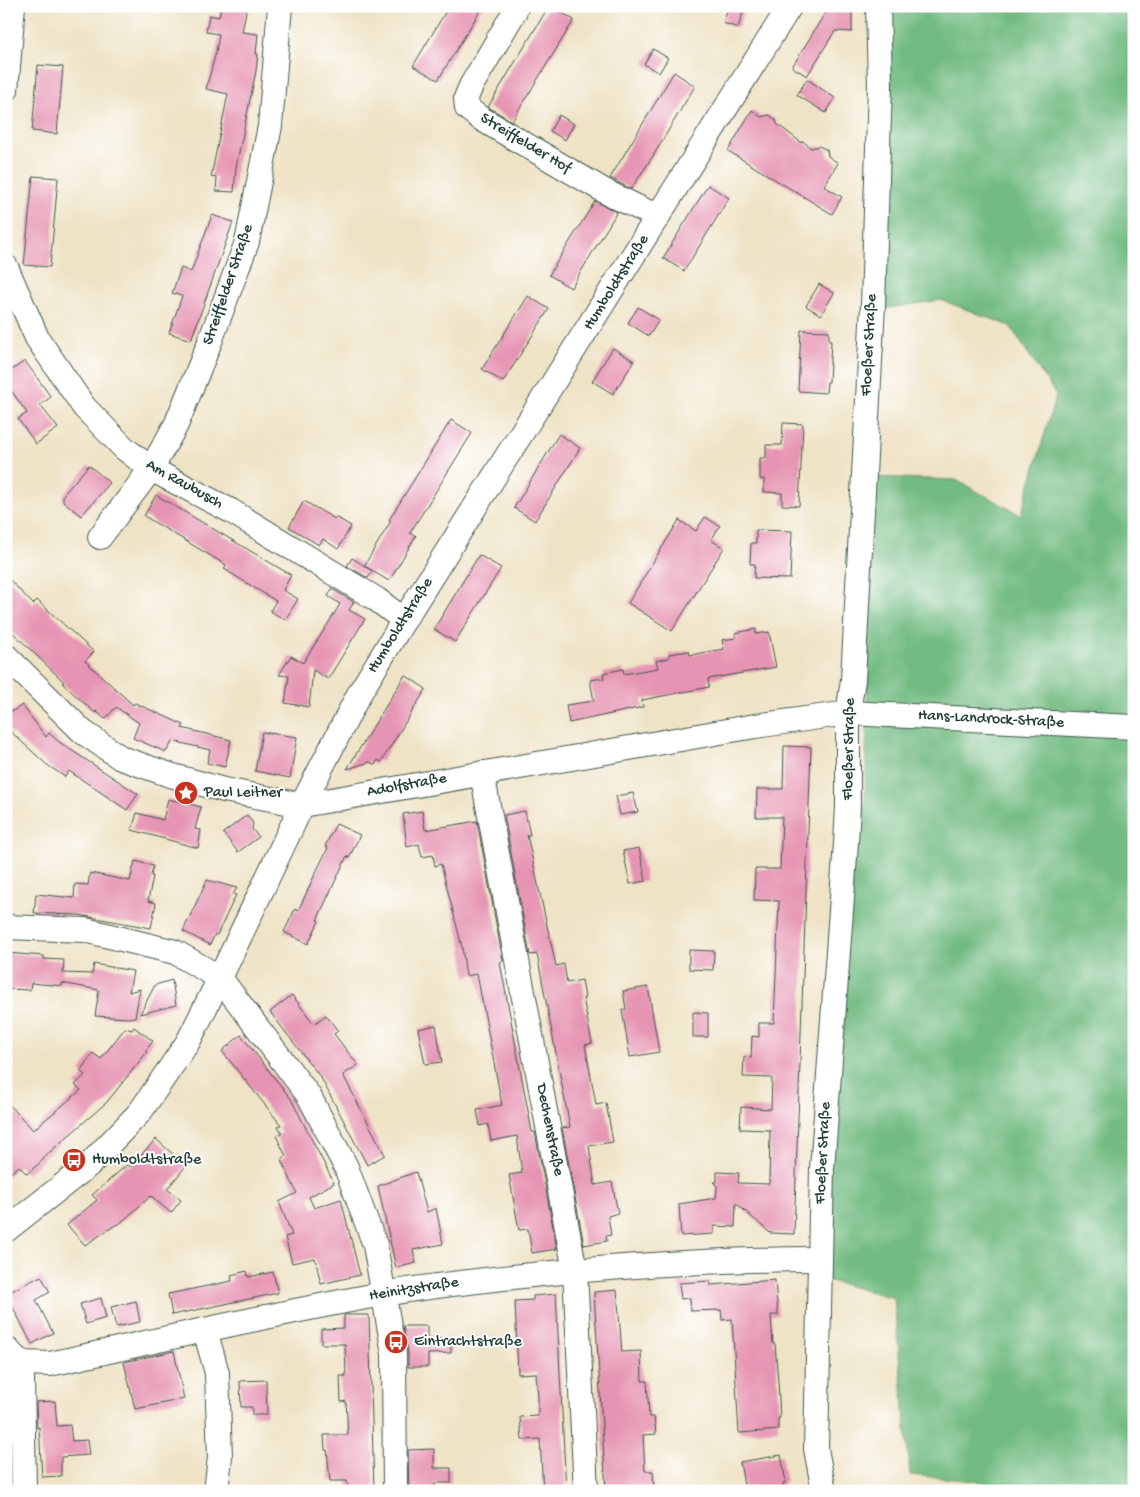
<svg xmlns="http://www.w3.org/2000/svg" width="1140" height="1497" viewBox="0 0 1140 1497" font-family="'Gochi Hand',sans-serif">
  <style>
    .forest { fill: #72bb82; stroke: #487c5b }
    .building { fill: #e694b3 }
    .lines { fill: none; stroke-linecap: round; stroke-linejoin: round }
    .minor-casing { stroke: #3e564a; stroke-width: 26 }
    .minor { stroke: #fff; stroke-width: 24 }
    .labels { text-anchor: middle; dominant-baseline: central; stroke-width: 4; stroke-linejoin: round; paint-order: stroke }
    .street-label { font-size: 16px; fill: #1f3d34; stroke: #fff }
    .poi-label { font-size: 16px; fill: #1f3d34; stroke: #fff; text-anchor: start }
  </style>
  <rect width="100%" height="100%" fill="#fff"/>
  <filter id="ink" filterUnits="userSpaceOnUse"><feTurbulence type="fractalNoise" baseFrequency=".02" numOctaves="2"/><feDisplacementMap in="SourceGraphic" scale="10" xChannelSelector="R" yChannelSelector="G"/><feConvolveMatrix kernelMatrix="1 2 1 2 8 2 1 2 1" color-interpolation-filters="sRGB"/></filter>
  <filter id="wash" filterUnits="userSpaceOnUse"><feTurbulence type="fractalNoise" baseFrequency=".0096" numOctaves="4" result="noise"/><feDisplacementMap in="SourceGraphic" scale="20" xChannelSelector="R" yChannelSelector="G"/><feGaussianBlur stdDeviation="1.12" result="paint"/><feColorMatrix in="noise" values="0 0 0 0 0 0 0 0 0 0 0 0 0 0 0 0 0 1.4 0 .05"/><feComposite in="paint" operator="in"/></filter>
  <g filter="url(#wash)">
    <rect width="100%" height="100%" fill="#efe3c6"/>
    <polygon class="forest" points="886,6 1134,6 1134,1491 987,1491 986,1482 910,1475 894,1298 823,1279 847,824 865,804 872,477 956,480 1021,515 1056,395 1010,326 941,300 882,309"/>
    <g id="blocks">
      <g class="building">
        <polygon points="221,6 247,6 242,32 258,34 256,54 258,54 256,71 236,167 234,192 216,191 217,178 211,177 228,94 206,89 216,52 219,34 206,32 209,15 219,17"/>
        <polygon points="449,6 483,6 438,80 413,66"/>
        <polygon points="549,6 551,6 574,20 512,121 488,107"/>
        <polygon points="729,6 745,6 738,28 723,23"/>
        <polygon points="827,10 852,11 852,32 835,31 807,76 792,67"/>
        <polygon points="653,49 668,58 659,73 644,64"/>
        <polygon points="38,65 63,67 57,134 32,131"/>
        <polygon points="674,72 695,86 653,156 631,189 610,178"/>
        <polygon points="807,79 835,98 826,113 797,95"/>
        <polygon points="752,110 761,117 769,115 776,120 777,124 802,143 803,141 811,148 819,146 827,150 828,156 838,163 824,186 842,197 832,214 728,151"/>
        <polygon points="559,115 574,124 565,140 550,131"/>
        <polygon points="33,176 58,178 50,267 24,265"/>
        <polygon points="708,185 729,198 684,271 663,258"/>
        <polygon points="595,201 617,212 571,288 549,275"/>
        <polygon points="212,215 233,222 191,340 169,333 182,296 172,293 181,268 191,272"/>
        <polygon points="819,284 834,293 821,315 806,306"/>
        <polygon points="528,296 549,309 503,382 482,369"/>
        <polygon points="638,307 659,320 649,336 628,323"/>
        <polygon points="801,330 829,331 829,341 831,341 829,382 827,382 826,393 798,391"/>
        <polygon points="613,348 634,361 613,394 592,381"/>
        <polygon points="25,361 51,397 40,405 58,428 36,444 18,419 27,413 6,383 6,374"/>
        <polygon points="451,420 472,433 410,533 416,536 389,581 364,566 391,521 389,520"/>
        <polygon points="783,423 803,424 799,506 782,505 782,493 764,492 764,479 760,479 760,458 766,458 766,445 782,445"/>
        <polygon points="559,434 580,448 535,521 514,508"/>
        <polygon points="89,465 110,483 81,516 63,501 63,495"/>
        <polygon points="156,495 291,575 283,590 298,599 285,620 270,611 276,601 224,569 226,565 144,516"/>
        <polygon points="304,501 335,519 336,517 351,526 338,549 323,539 319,545 289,527"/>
        <polygon points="705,517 720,526 711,540 724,548 672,631 628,603 679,520 696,531"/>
        <polygon points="756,530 792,531 790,579 754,578 755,564 750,564 751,543 756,543"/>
        <polygon points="479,555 501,568 455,642 434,629"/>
        <polygon points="352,558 373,571 368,578 347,566"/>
        <polygon points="6,576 33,604 37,600 94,652 85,661 133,705 135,703 184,725 182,728 231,740 225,767 207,763 210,750 173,741 166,752 133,738 139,723 116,707 105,719 96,711 95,713 62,683 64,682 6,626"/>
        <polygon points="332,589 354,602 349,610 365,619 328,679 313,670 309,707 285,703 289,676 279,675 291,656 303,663 331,619 340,604 328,596"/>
        <polygon points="756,629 756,634 769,632 776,667 708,679 709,687 642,700 643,707 569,723 566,705 594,701 590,680 604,678 603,673 623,669 624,674 658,668 656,661 669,658 669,654 689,651 690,655 724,649 722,640 736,638 735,633"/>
        <polygon points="405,675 426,689 381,762 378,760 375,765 370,762 347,769"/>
        <polygon points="22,705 46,737 49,733 59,742 138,794 127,810 69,771 65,777 46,764 10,731 6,725 6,710 13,711"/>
        <polygon points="262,732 297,737 290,778 255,771"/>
        <polygon points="784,746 811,747 794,1234 770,1233 736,1203 735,1227 714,1226 714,1234 681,1236 679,1204 716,1198 717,1186 713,1182 717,1182 717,1172 739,1173 738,1183 769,1184 770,1130 740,1129 741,1107 771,1109 772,1078 743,1077 744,1057 751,1058 752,1036 759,1037 759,1023 774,1023 779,901 754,900 755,869 780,869 782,817 756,817 757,789 783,789"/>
        <polygon points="633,793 638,812 620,815 616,796"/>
        <polygon points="168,799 201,807 195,829 201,830 198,848 132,830 137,813 163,820"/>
        <polygon points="422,811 425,830 477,821 503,961 500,962 532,1132 535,1132 557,1249 532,1253 528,1229 519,1230 509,1175 522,1173 517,1136 491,1141 488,1124 480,1126 477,1110 502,1105 477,974 466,976 462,947 441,864 435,866 433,855 422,857 419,844 407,847 403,814"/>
        <polygon points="525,811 530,835 527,835 556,966 564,964 567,983 582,980 585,998 583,998 592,1043 585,1045 593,1088 596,1105 606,1103 613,1142 589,1146 595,1185 612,1182 618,1213 608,1216 611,1235 606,1236 607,1241 584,1245 562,1128 570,1127 537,954 530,955 504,815"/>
        <polygon points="247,815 253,823 252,829 259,837 238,852 223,833"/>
        <polygon points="336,824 360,835 349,858 347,856 317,920 319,921 308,944 284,932 295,909 298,911 318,868 328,848 325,846"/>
        <polygon points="639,848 646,881 630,884 623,851"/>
        <polygon points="135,861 153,866 151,876 153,876 148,901 156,903 151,928 79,915 34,913 36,894 74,898 75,884 88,885 90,873 130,881"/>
        <polygon points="207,880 237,888 233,894 236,895 217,935 215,934 210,945 183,931"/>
        <polygon points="689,950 714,951 713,970 689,969"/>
        <polygon points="6,953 44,956 44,959 64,960 63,973 92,974 94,964 133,971 129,992 140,989 135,1017 129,1018 95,1016 99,990 62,983 62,986 31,983 30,990 6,989"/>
        <polygon points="172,980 176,1005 140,1014 155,985"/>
        <polygon points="648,987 659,1052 630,1057 622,1010 626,1009 623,991"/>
        <polygon points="292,995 314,1024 326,1015 338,1031 334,1034 358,1065 343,1075 385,1155 367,1165 321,1078 270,1012"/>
        <polygon points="693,1012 708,1013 708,1037 693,1037"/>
        <polygon points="436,1025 442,1062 425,1064 418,1029"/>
        <polygon points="134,1027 153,1041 145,1051 147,1052 107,1102 43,1158 44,1159 27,1174 19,1166 6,1177 6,1101 33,1130 81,1090 75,1085 85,1075 80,1071 93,1053 101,1059 125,1028 132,1030"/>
        <polygon points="241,1035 291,1099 334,1183 309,1197 314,1208 341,1199 360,1275 321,1284 315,1258 292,1263 285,1237 292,1235 279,1202 297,1193 281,1159 286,1156 276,1136 282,1133 278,1126 281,1125 222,1051"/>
        <polygon points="156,1139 186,1166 167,1189 181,1200 171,1213 151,1196 118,1225 117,1224 85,1245 67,1225 97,1200 92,1195 128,1164 130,1167"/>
        <polygon points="416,1172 427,1212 436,1208 443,1244 413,1250 416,1263 396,1268 378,1186"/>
        <polygon points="247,1271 248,1277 273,1272 278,1293 172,1315 168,1294 232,1281 231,1275"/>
        <polygon points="41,1276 50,1292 36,1300 53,1333 32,1344 6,1294"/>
        <polygon points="775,1280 778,1315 771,1315 773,1344 775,1344 778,1381 780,1418 778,1418 778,1430 739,1433 732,1319 722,1320 721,1310 691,1311 690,1298 681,1299 679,1283 710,1281 710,1285"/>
        <polygon points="617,1290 622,1352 641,1351 642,1381 647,1381 649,1417 654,1417 656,1434 643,1435 645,1471 653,1471 654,1491 606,1491 594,1292"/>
        <polygon points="556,1294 566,1491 543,1491 540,1439 522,1440 520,1417 538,1416 538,1397 536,1373 518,1374 515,1301 533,1300 533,1296"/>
        <polygon points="101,1298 106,1318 86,1324 80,1304"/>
        <polygon points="136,1301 140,1322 116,1327 111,1307"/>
        <polygon points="344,1315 369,1315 374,1491 348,1491 347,1481 330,1481 327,1450 325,1450 324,1435 348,1435 346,1401 341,1402 340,1376 346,1376 345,1344 321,1344 321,1329 344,1328"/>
        <polygon points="403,1326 427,1326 427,1339 451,1338 451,1353 428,1354 428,1367 408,1367 408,1352"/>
        <polygon points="174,1351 184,1399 135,1409 124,1362"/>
        <polygon points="266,1380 267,1415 252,1415 252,1407 241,1407 240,1381"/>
        <polygon points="55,1401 57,1426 70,1425 72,1441 87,1440 89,1455 61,1457 61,1476 42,1477 39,1427 37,1428 36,1402"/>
        <polygon points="434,1449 434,1468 451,1468 451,1483 435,1483 435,1491 409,1491 408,1450"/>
        <polygon points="781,1455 786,1482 783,1483 784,1491 745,1491 740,1462"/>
      </g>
    </g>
  </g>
  <g filter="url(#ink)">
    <use href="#blocks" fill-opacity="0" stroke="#3e564a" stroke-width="1"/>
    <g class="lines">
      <g class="minor-casing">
        <g id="minor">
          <polyline points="516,6 515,11 471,86 466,98 467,108 480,118 608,193 658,217"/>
          <polyline points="6,90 13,6"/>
          <polyline points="6,267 37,338 84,407 124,448 151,469 231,511 376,599 404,620"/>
          <polyline points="100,537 151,469 176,425 209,344 247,242 270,126 280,6"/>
          <polyline points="6,656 83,732 121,758 170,775 224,790 302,805 755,726 848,713 1134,727"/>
          <polyline points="482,773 575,1271 586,1491"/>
          <polyline points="6,927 85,930 175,952 220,978 309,1096 346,1167 375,1245 394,1354 395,1491"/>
          <polyline points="6,1230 90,1164 140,1112 188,1042 220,978 302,805 359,694 404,620 790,6"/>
          <polyline points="205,1330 217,1373 220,1457 216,1491"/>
          <polyline points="9,1351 16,1359 22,1377 24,1491"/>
          <path d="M16,1359l9,4 25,1c110,-24 221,-50 333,-70 46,-8 93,-13 139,-18 99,-10 198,-17 297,-17"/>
          <polyline points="824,1491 816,1449 822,1169 846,843 848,807 848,713 853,680 873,305 880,85 878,6"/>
        </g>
      </g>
      <use href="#minor" class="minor"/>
    </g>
  </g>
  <defs>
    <g id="sight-disc" transform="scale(1.25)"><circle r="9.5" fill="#c8321e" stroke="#fff"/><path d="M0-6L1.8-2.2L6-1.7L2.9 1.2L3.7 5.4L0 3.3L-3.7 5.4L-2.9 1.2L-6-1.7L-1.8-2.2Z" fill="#fff"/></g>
    <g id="bus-disc" transform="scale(1.25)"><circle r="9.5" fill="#c8321e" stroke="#fff"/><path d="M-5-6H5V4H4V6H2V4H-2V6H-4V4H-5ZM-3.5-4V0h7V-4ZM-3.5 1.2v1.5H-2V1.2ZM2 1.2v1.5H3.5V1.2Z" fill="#fff"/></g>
  </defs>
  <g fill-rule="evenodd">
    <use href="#sight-disc" x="186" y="793"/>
    <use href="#bus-disc" x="74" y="1160"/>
    <use href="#bus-disc" x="396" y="1342"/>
  </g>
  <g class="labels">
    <g class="street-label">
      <text transform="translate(525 144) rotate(31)">Streiffelder Hof</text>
      <text transform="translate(617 283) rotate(-58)">Humboldtstraße</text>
      <text transform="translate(229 285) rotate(-71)">Streiffelder Straße</text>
      <text transform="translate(870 345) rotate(-87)">Floeßer Straße</text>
      <text transform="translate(184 485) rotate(29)">Am Raubusch</text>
      <text transform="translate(401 626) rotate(-58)">Humboldtstraße</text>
      <text transform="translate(991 720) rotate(3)">Hans-Landrock-Straße</text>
      <text transform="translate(850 749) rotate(-89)">Floeßer Straße</text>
      <text transform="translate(407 786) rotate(-10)">Adolfstraße</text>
      <text transform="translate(549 1130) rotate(79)">Dechenstraße</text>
      <text transform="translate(824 1153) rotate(-87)">Floeßer Straße</text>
      <text transform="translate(414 1290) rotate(-9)">Heinitzstraße</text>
    </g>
    <g class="poi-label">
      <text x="204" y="793">Paul Leitner</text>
      <text x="92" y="1160">Humboldtstraße</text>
      <text x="414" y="1342">Eintrachtstraße</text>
    </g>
  </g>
  <rect width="1140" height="1497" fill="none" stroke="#fff" stroke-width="25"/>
</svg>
